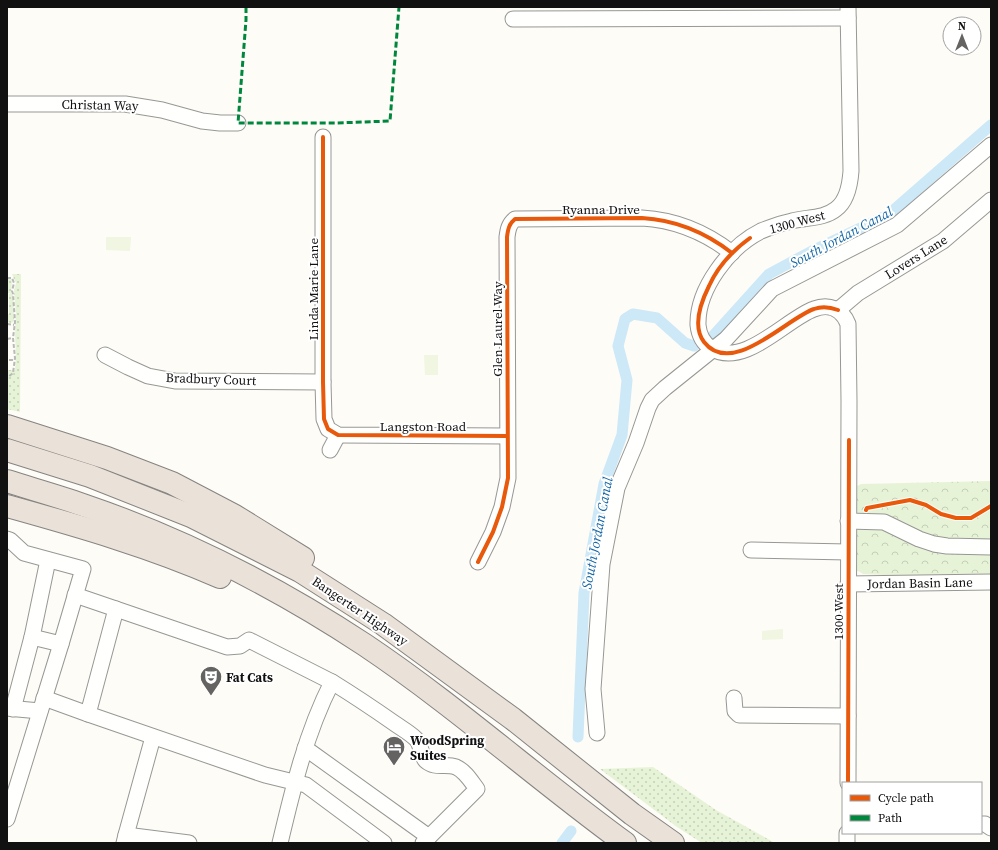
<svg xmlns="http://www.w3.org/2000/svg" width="998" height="850" viewBox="0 0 998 850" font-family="'Source Serif 4',serif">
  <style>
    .grass { fill: url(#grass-dots) }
    .park { fill: url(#park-crowns) }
    .pitch { fill: #f0f6e1 }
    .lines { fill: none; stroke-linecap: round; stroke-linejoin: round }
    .canal { stroke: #cde8f7; stroke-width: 11 }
    .minor-casing { stroke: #979795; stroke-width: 17 }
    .highway-casing { stroke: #858482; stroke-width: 24 }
    .path { stroke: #b9b9b8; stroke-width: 2; stroke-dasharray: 4 2; stroke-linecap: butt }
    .minor { stroke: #fffffe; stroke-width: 15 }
    .highway { stroke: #eae1d8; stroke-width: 22 }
    .quiet { stroke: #00873e; stroke-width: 3; stroke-dasharray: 6 3; stroke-linecap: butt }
    .cycleway-casing { stroke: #fff; stroke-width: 6 }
    .cycleway { stroke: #e8590c; stroke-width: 4 }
    .labels { text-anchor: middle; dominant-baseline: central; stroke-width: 4; stroke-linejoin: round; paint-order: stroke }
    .street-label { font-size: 13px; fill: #111; stroke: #fff }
    .poi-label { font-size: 13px; font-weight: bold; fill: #111; stroke: #fff; text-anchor: start }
    .water-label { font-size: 14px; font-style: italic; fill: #1768a6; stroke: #fff }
  </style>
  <defs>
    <pattern id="grass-dots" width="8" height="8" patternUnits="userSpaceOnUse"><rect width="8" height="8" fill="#e7f3d7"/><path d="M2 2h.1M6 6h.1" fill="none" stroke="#c5cfb8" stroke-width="1.8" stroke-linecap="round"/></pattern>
    <pattern id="park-crowns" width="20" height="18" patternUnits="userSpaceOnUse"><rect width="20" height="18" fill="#e7f3d7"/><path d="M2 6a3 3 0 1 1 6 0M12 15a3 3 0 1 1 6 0" fill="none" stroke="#c5cfb8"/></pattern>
  </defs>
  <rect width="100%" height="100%" fill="#fdfcf7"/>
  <g class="grass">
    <polygon points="12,274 21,274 20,412 7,409 7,370 15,370 16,355 15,335 16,314 14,290 16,283"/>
    <polygon points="7,276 12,281 11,293 13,295 14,321 11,323 7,322 7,314 9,314 9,294 11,293 7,293"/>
    <polygon points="653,767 716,810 775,843 702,843 677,827 600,769"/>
  </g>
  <polygon class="park" points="991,481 991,575 904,576 863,574 855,569 855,487 861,484"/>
  <g class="pitch">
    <polygon points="106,237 131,237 130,251 106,250"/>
    <polygon points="424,355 438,355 438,375 425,375"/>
    <polygon points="783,629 783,639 762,640 762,631"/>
  </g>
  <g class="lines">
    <g class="canal">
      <polyline points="713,336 769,274 812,251 888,215 991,125"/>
      <polyline points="578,737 584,593 604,484 622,435 627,380 618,346 625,319 633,314 657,318 685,343 694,346"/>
      <polyline points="562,843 571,831"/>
    </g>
    <g class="minor-casing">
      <g id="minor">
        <polyline points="513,19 848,18"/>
        <polyline points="7,104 125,104 162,110 202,121 220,123 238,123"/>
        <polyline points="323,137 323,382 324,419 328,429 338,435 507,436"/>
        <polyline points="838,310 858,293 943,241 991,200"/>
        <polyline points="105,355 128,367 148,376 175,381 323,382"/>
        <polyline points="330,450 338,435"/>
        <polyline points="848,521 884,522 919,539 934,544 947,546 991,547"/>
        <polyline points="7,539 10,540 24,553 83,569 61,644 7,819"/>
        <polyline points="751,550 848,552"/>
        <path d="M478,562l15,-30 9,-25 6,-29 -1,-241c1,-8 2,-13 8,-18l127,-1c35,2 63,14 90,35"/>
        <polyline points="848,584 991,582"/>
        <polyline points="75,595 116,609"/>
        <polyline points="32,637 61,644"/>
        <path d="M332,682c21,13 42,27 62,41 7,5 16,10 22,16 6,6 4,16 10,22 9,8 20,2 30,6 9,4 15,14 21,22l-54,54"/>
        <path d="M44,698l44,16 28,-105 111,38 13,-1 9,-6 83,42c-26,51 -39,106 -52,161"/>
        <polyline points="734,698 735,711 739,715 848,716"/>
        <polyline points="7,708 40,711"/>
        <polyline points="13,709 32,637 48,560"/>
        <polyline points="88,714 265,775 306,785 384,843"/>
        <polyline points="597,733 593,689 602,564 617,488 636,443 648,408 652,400 665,388 726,339 772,289 897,225 991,145"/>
        <polyline points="305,748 429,837"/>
        <path d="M848,783l1,-382 -1,-77c-6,-15 -19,-21 -34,-15 -28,10 -70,60 -103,39 -8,-5 -12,-13 -13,-23 -1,-36 31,-78 63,-94 10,-4 21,-8 31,-10 14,-4 32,-2 44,-12 11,-8 14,-24 15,-38l-3,-164"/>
        <polyline points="981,824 985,824 991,828"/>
        <polyline points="126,835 153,737"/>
        <polyline points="124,843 126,835 189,843"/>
        <polyline points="847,843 847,833"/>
      </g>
    </g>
    <g class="highway-casing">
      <g id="highway">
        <polyline points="7,426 107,458 172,483 235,516 303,558"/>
        <polyline points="7,450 90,476 191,516 300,571 383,624 513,719 632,814 673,843"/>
        <path d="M7,481c25,8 51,15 76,24 100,34 194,82 282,140 91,61 172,134 260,198"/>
        <path d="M7,506c72,20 145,41 213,71"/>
      </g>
    </g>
    <g class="path">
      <polyline points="7,278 12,278 14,283 12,291 13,294 15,322 13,338 15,358 13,373 7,378"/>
      <polyline points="7,324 14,325"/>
      <polyline points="7,339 13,338"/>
      <polyline points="9,360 15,360"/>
    </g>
    <use href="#minor" class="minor"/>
    <use href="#highway" class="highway"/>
    <polyline class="quiet" points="246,7 246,20 238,123 336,123 390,121 399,7"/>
    <g class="cycleway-casing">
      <g id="cycleway">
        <polyline points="323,137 323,382 324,419 328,429 338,435 507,436"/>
        <path d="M750,238c-18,13 -32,28 -41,48 -8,16 -17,40 -5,56 28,36 83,-24 110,-33 8,-3 16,-2 24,1"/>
        <polyline points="866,510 867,508 910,500 926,505 941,514 956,518 971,518 991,506"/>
        <path d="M478,562l15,-30 9,-25 6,-29 -1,-241c1,-8 2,-13 8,-18l127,-1c35,2 63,14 90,35"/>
        <polyline points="848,783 849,440"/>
      </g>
    </g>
    <use href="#cycleway" class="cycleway"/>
  </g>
  <defs>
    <g id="theatre-pin" transform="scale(1.15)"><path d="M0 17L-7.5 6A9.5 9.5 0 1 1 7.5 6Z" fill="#646362" stroke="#fff"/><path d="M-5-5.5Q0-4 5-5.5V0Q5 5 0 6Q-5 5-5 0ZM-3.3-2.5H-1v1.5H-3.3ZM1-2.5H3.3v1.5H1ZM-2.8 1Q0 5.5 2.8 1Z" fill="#fff"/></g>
    <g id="hotel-pin" transform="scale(1.15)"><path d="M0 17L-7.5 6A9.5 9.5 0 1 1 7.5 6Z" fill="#646362" stroke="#fff"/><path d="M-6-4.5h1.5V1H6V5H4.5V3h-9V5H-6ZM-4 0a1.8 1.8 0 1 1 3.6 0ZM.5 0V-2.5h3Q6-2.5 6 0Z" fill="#fff"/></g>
  </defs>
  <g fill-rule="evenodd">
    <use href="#theatre-pin" x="211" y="677"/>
    <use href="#hotel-pin" x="394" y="747"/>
  </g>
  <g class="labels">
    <g class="street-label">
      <text transform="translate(100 105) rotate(1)">Christan Way</text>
      <text x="601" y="209">Ryanna Drive</text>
      <text transform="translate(797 222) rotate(-15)">1300 West</text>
      <text transform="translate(916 257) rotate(-32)">Lovers Lane</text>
      <text transform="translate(313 289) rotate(-90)">Linda Marie Lane</text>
      <text transform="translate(497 329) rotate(-90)">Glen Laurel Way</text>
      <text transform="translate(211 379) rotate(2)">Bradbury Court</text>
      <text x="423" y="426">Langston Road</text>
      <text transform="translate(920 583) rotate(-1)">Jordan Basin Lane</text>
      <text transform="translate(360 611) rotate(34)">Bangerter Highway</text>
      <text transform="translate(838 612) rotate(-90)">1300 West</text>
    </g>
    <g class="poi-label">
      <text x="226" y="677">Fat Cats</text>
      <text x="410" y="740">WoodSpring<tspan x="410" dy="15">Suites</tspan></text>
    </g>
    <g class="water-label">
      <text transform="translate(841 237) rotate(-28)">South Jordan Canal</text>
      <text transform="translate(597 533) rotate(-79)">South Jordan Canal</text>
    </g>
  </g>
  <rect width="998" height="850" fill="none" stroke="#111111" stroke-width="16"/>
  <rect x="842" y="782" width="140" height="52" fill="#ffffff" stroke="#a0a0a0"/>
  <rect x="850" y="795" width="20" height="6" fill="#e8590c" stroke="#a0a0a0"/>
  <text x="878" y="802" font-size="12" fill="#111111">Cycle path</text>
  <rect x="850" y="815" width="20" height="6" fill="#00873e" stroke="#a0a0a0"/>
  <text x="878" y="822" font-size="12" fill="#111111">Path</text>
  <g transform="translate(962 36)"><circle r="19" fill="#ffffff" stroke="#a0a0a0"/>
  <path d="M0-3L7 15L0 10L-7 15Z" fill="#646362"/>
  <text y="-6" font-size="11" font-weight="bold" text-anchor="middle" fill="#111111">N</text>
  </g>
</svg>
